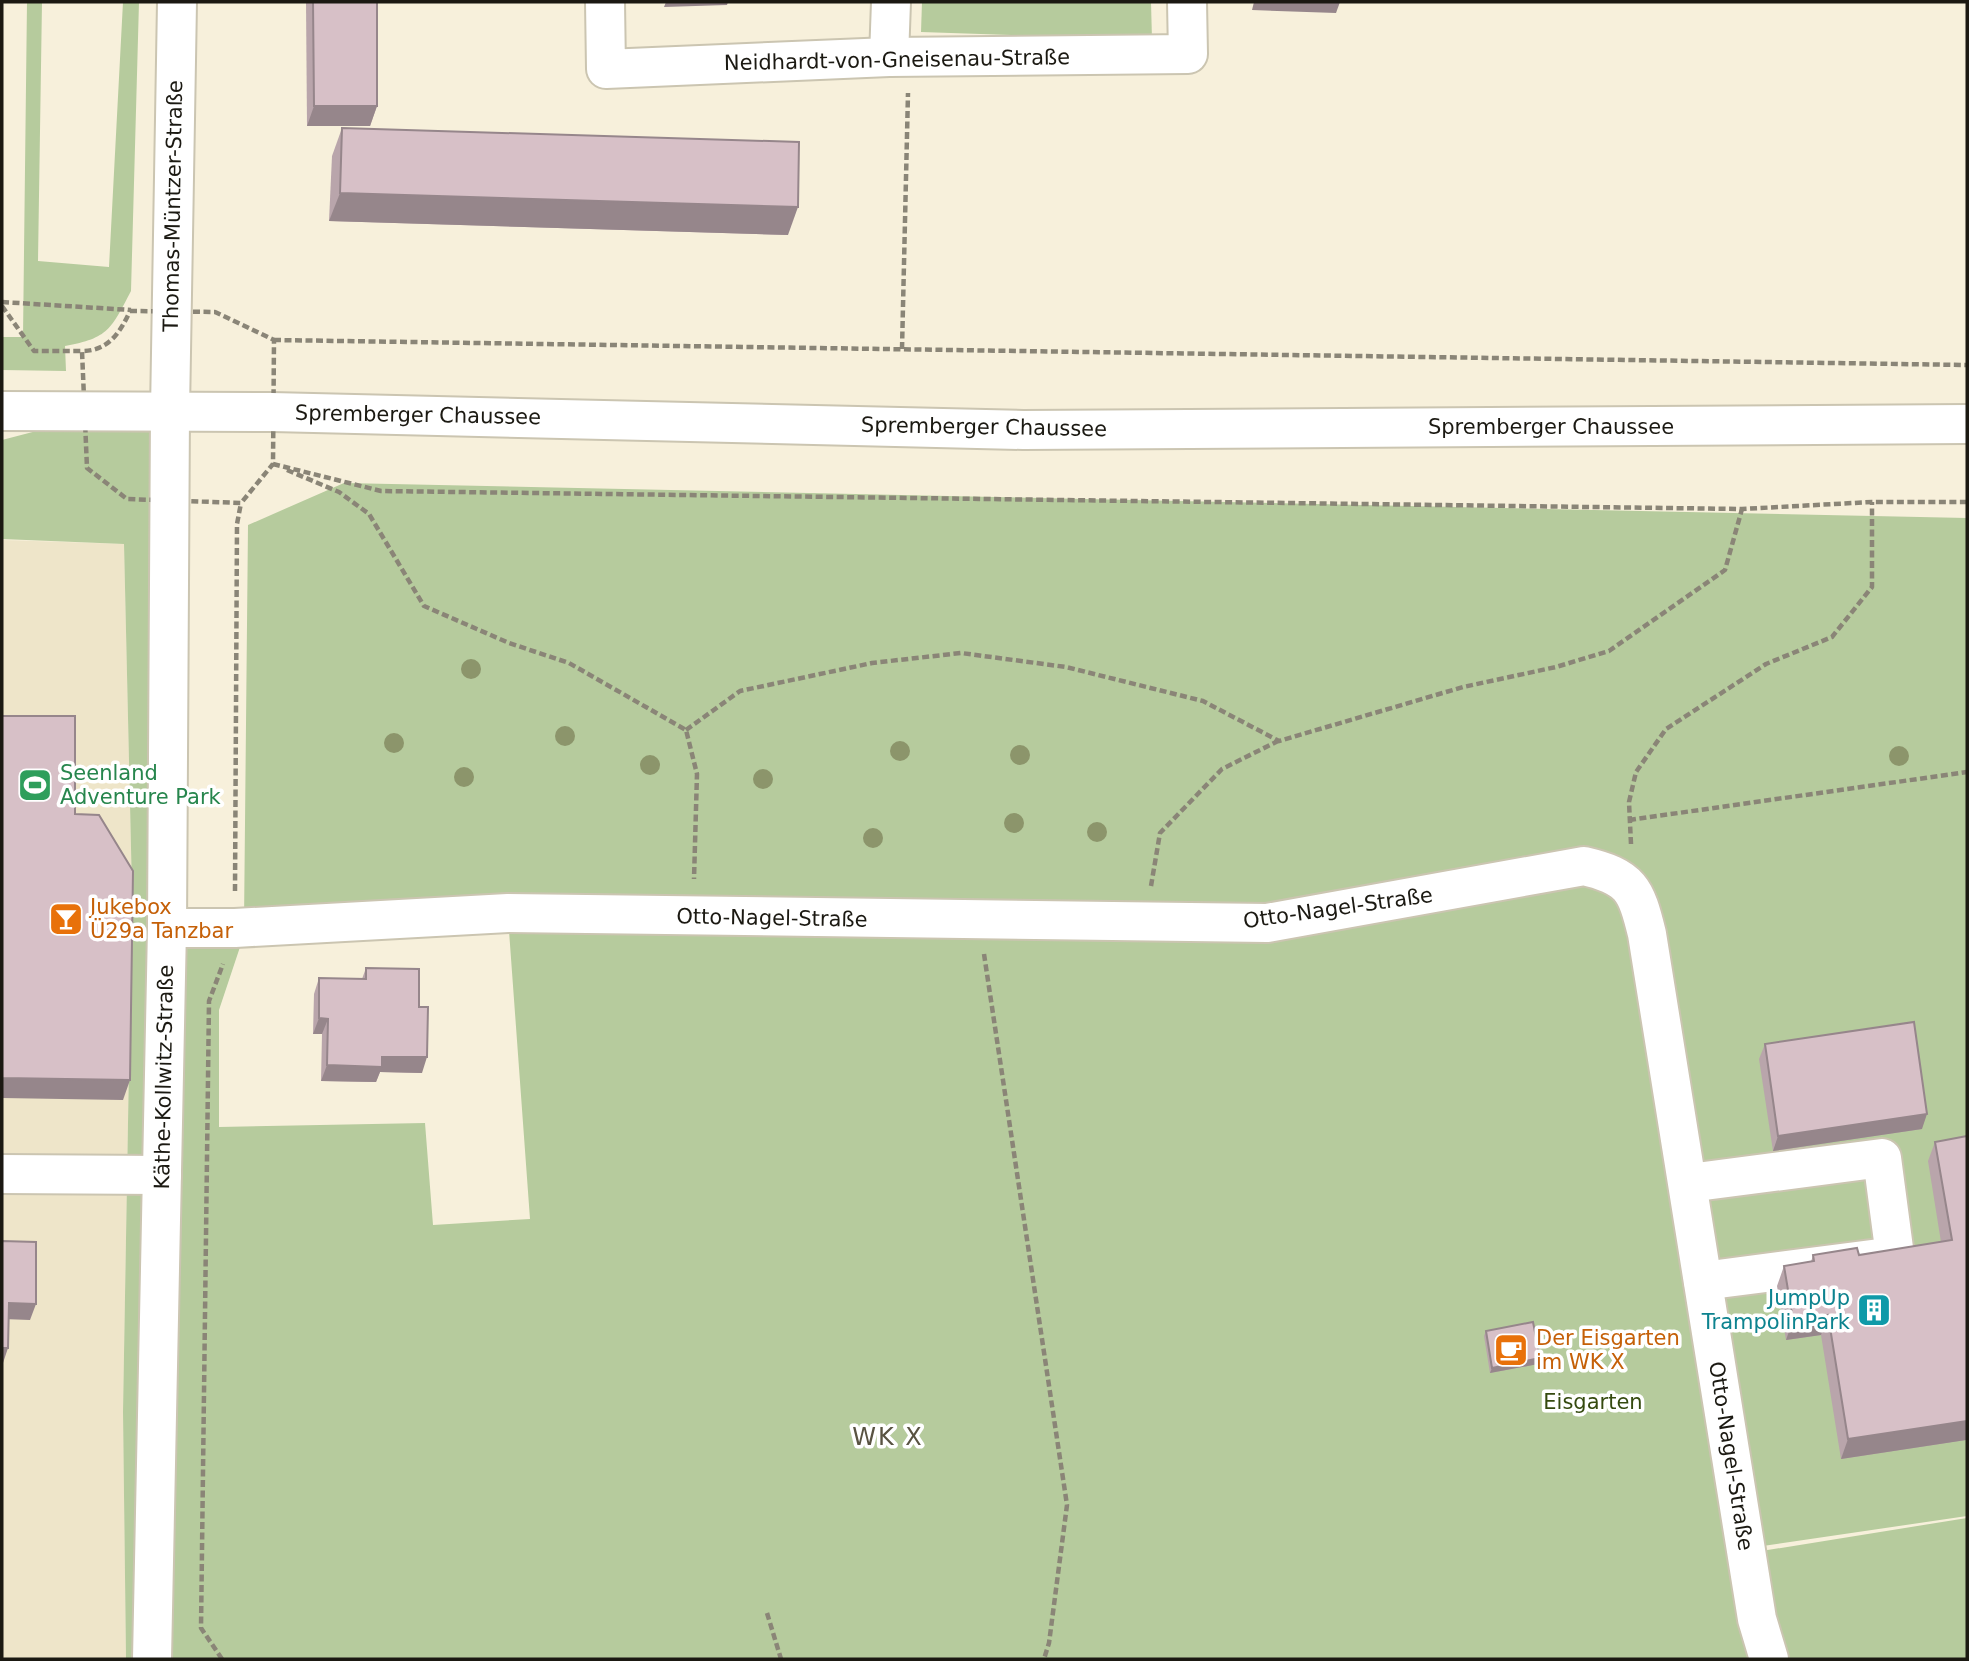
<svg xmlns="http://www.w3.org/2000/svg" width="1969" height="1661" viewBox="0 0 1969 1661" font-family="'DejaVu Sans',sans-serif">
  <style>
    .built { fill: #eee5c9 }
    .green { fill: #b6cb9d }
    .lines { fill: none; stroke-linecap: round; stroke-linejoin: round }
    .minor-casing { stroke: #cbc5b1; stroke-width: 42 }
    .major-casing { stroke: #cbc5b1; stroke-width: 42 }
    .path { stroke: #8a8577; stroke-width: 4.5; stroke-dasharray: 7 3.5; stroke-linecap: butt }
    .minor { stroke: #fff; stroke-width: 38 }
    .major { stroke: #fff; stroke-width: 38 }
    .tree { fill: #8c956b }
    .wall { fill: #b9a5ab }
    .shaded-wall { fill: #96868b }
    .building { fill: #d7c0c7; stroke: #96868b; stroke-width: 2 }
    .labels { text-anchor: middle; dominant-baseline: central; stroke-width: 7; stroke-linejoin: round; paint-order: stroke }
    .street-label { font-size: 21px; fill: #1b1912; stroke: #fff }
    .leisure-label { font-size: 21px; fill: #27864d; stroke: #fff; text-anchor: start }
    .food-label { font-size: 21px; fill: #c56008; stroke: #fff; text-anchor: start }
    .culture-label { font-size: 21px; fill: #0d838f; stroke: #fff; text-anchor: end }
    .park-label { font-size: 21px; fill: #354a0f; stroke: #fff }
    .quarter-label { font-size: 24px; letter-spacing: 2px; fill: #595342; stroke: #fff }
  </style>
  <rect width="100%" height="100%" fill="#f7f0db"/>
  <polygon class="built" points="2,540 124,544 132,891 123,1412 126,1659 2,1659"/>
  <g class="green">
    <path d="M27,2h15l-4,259 71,6 14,-265h16l-8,289c-20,38 -22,47 -66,55l1,25 -64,-1v-33h21z"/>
    <polygon points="922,2 1151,2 1152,40 921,32"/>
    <polygon points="94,416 166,416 150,1659 126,1659 123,1412 132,891 124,544 2,539 2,440"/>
    <polygon points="344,483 1967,518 1967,1516 1749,1548 1627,881 1349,907 244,923 248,525"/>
    <polygon points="1584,867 1625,883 1743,1554 1967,1518 1967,1659 157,1659 169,931 245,932 219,1010 219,1127 425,1123 433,1225 530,1219 508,917 1150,928"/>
  </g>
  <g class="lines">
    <g class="minor-casing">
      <g id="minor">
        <polyline points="605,2 606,69 889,57 1188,54 1187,2"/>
        <polyline points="889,57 891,2"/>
        <path d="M167,928h68l273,-15 759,10 317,-57c47,11 52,23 63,68l110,685 12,40"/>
        <polyline points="2,1174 162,1175"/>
        <polyline points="1689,1183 1882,1158 1895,1256 1703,1281"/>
        <polyline points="152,1659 167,928 170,411 177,2"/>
      </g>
    </g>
    <g class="major-casing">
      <polyline id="major" points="2,411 272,412 1023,430 1967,424"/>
    </g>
    <g class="path">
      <polyline points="2,302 131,310"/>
      <polyline points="2,306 34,351 82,351"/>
      <path d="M130,311l85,1 59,28 -1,124 -32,39 -114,-4 -40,-31 -5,-117c26,0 38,-18 48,-40z"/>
      <polyline points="274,340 1967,365"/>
      <polyline points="902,349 908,93"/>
      <polyline points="273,464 381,491 1742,509 1872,502 1967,502"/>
      <polyline points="287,470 339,492 369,514 424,606 509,643 569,663 686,730 697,774 694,879"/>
      <polyline points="686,730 740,691 872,663 961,653 1066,667 1203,701 1279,741 1463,687 1556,667 1609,651 1725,570 1742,509"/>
      <polyline points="1629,820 1967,772"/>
      <polyline points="1631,844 1629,802 1636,772 1666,729 1766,664 1832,637 1872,587 1872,502"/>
      <polyline points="1151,886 1160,833 1222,769 1278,741"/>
      <polyline points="235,891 237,524 241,503"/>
      <polyline points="984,954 1067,1505 1049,1643 1044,1659"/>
      <polyline points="767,1613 781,1659"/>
      <polyline points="222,1659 201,1628 209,1001 223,964"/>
    </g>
    <use href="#minor" class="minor"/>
    <use href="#major" class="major"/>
  </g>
  <g class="tree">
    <circle cx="471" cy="669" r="10"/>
    <circle cx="565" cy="736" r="10"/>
    <circle cx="394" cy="743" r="10"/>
    <circle cx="900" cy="751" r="10"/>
    <circle cx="1020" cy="755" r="10"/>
    <circle cx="1899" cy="756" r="10"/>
    <circle cx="650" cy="765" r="10"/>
    <circle cx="464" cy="777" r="10"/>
    <circle cx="763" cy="779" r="10"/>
    <circle cx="1014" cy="823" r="10"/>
    <circle cx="1097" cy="832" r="10"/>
    <circle cx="873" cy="838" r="10"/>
  </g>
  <g class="wall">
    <polygon points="306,2 377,2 377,106 370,126 307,126"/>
    <polygon points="342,128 788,235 329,221 332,156"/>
    <polygon points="366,968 419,1007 422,1073 380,1072 376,1082 321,1081 322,1034 313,1034 314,994 319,978 362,979"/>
    <polygon points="1765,1044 1922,1129 1773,1151 1759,1059"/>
    <polygon points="1967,1136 1967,1449 1966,1440 1841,1459 1821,1335 1786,1340 1777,1286 1784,1266 1811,1262 1813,1255 1859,1255 1941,1242 1928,1161 1935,1142"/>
    <polygon points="1486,1331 1538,1364 1490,1373 1484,1336"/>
  </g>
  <g class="shaded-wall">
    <polygon points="666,2 728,2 727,5 664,7"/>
    <polygon points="1254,2 1340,2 1336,13 1252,10"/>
    <polygon points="314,106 377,106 370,126 307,126"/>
    <polygon points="340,193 798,207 788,235 329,221"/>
    <polygon points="319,1018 328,1019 322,1034 313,1034"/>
    <polygon points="382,1057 427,1057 422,1073 380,1072 376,1082 321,1081 327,1065"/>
    <polygon points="2,1078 130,1080 123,1100 2,1098"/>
    <polygon points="1927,1114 1922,1129 1773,1151 1778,1136"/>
    <polygon points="9,1303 36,1304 30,1320 3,1319"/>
    <polygon points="1828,1315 1821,1335 1786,1340 1793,1320"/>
    <polygon points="2,1348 8,1348 3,1363 2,1363"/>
    <polygon points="1540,1358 1538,1364 1490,1373 1492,1368"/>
    <polygon points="1967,1421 1967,1436 1966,1440 1841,1459 1848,1439"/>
  </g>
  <g class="building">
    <polygon points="313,2 377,2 377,106 314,106"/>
    <polygon points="342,128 799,142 798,207 340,193"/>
    <polygon points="2,716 75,716 75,814 99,815 133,871 130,1080 2,1078"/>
    <polygon points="366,968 419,969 419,1007 428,1007 427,1057 382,1057 382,1067 327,1065 328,1019 319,1018 319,978 366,979"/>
    <polygon points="1914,1022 1927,1114 1778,1136 1765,1044"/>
    <polygon points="1967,1136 1967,1421 1848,1439 1828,1315 1793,1320 1784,1266 1814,1261 1813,1255 1857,1248 1859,1255 1952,1240 1935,1142"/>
    <polygon points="2,1241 36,1242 36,1304 9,1303 8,1348 2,1348"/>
    <polygon points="1533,1322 1540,1358 1492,1368 1486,1331"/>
  </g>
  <defs>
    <g id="stadium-square" transform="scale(1.75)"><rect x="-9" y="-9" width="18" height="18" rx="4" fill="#2e9e5b" stroke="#fff"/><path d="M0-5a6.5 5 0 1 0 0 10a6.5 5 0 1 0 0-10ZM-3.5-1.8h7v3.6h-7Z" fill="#fff"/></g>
    <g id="bar-square" transform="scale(1.75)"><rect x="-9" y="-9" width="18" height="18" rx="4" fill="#e8710a" stroke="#fff"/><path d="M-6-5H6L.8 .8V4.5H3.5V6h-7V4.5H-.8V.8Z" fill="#fff"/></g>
    <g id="building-square" transform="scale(1.75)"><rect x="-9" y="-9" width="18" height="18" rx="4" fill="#0f9aa8" stroke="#fff"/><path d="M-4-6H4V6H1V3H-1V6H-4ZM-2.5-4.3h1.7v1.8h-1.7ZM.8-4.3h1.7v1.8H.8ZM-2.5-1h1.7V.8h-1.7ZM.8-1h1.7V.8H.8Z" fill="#fff"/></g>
    <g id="cafe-square" transform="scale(1.75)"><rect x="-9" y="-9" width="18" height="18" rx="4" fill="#e8710a" stroke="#fff"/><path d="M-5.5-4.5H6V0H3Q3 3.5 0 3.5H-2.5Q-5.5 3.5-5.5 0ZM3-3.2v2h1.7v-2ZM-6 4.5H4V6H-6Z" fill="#fff"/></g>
  </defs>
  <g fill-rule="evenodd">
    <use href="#stadium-square" x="35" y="785"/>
    <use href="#bar-square" x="66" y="919"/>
    <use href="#building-square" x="1874" y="1310"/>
    <use href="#cafe-square" x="1511" y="1350"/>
  </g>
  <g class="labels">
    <g class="street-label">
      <text transform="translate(897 60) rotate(-1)">Neidhardt-von-Gneisenau-Straße</text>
      <text transform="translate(173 206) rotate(-89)">Thomas-Müntzer-Straße</text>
      <text transform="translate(418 415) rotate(1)">Spremberger Chaussee</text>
      <text transform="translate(984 427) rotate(1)">Spremberger Chaussee</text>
      <text x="1551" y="427">Spremberger Chaussee</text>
      <text transform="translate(1338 908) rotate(-8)">Otto-Nagel-Straße</text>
      <text transform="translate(772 918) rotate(1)">Otto-Nagel-Straße</text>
      <text transform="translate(164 1077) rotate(-89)">Käthe-Kollwitz-Straße</text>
      <text transform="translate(1731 1456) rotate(81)">Otto-Nagel-Straße</text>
    </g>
    <g class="leisure-label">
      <text x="60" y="773">Seenland<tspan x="60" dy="24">Adventure Park</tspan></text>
    </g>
    <g class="food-label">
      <text x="90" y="907">Jukebox<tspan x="90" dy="24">Ü29a Tanzbar</tspan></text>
      <text x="1536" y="1338">Der Eisgarten<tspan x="1536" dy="24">im WK X</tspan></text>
    </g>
    <g class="culture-label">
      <text x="1850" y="1298">JumpUp<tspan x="1850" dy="24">TrampolinPark</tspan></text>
    </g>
    <g class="park-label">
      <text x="1593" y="1402">Eisgarten</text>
    </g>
    <g class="quarter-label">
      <text x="888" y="1437">WK X</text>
    </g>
  </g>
  <rect width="1969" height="1661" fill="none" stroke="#1b1912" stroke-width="7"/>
</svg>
